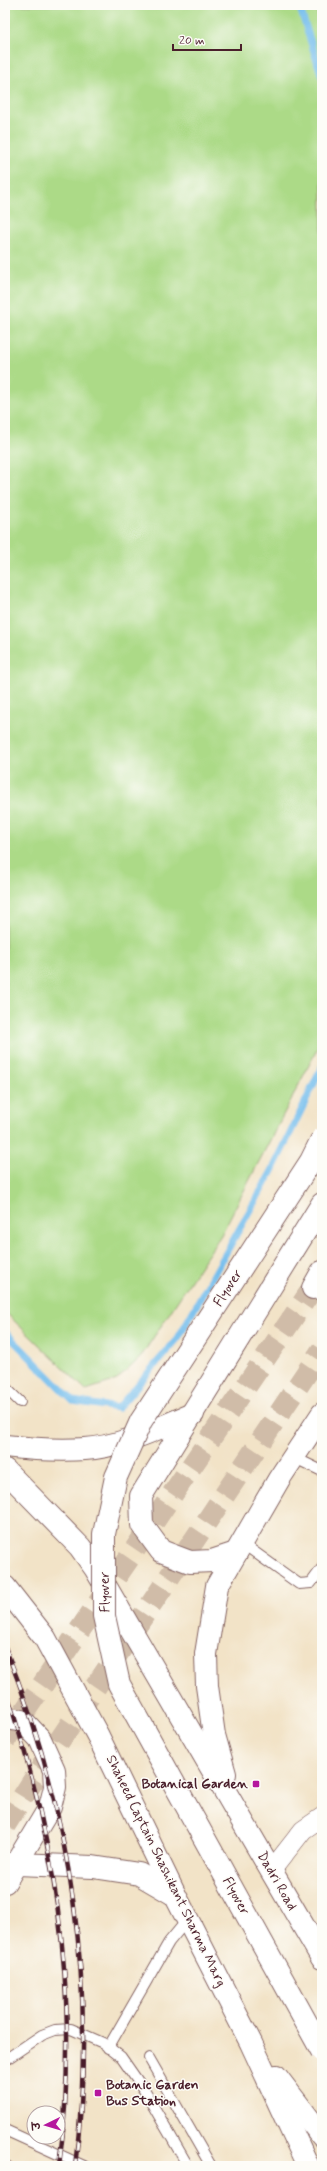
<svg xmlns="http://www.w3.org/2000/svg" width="327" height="2171" viewBox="0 0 327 2171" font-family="Mynerve,'Playpen Sans Deva',sans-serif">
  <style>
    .green { fill: #acda87; stroke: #7b7c59 }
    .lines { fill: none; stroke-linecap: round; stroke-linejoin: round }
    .stream { stroke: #75beed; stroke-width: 7 }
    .secondary-tunnel { stroke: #d0bca8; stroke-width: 22; stroke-dasharray: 22 11; stroke-linecap: butt }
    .service-casing { stroke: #856462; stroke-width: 12 }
    .minor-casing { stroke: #856462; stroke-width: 20 }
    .tertiary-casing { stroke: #856462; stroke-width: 24 }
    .secondary-casing { stroke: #856462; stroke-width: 24 }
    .service { stroke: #fff; stroke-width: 10 }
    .minor { stroke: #fff; stroke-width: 19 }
    .tertiary { stroke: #fff; stroke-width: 22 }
    .secondary { stroke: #fff; stroke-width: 22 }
    .rail-casing { stroke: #4a1f2b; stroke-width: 4.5 }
    .rail { stroke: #fdfcf7; stroke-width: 3; stroke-dasharray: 9; stroke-linecap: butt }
    .secondary-bridge-casing { stroke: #856462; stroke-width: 24; stroke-linecap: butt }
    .secondary-bridge { stroke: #fff; stroke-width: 22 }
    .poi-dot { fill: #b5179e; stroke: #fdfcf7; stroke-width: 1.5 }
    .labels { text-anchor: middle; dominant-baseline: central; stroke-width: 3; stroke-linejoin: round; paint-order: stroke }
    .street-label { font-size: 14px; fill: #4a1f2b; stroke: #fdfcf7 }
    .poi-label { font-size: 14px; font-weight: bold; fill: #4a1f2b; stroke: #fdfcf7; text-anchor: end }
  </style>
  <rect width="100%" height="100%" fill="#fdfcf7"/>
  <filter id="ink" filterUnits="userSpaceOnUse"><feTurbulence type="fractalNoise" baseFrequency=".025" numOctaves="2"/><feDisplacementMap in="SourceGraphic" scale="8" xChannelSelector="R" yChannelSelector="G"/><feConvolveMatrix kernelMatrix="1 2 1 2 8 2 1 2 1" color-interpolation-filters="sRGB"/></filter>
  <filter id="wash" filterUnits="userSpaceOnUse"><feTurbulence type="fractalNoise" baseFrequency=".012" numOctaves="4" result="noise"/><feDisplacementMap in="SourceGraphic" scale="16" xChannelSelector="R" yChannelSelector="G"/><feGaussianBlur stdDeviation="0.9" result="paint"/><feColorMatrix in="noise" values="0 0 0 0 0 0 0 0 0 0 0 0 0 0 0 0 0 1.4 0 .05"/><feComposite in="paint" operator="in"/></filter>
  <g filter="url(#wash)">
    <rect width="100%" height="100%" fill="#f2e3c7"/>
    <polygon class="green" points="5,5 315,5 322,29 322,1040 221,1235 140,1358 117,1380 86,1390 5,1312"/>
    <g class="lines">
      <g class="stream">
        <polyline points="299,5 322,77"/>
        <polyline points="5,1332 73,1401 118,1408 178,1338 272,1171 322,1067"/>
      </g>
    </g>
  </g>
  <g filter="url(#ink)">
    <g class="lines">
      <g class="secondary-tunnel">
        <polyline points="5,1740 313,1288"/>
        <polyline points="5,1825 45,1762 322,1350"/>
      </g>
      <g class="service-casing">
        <g id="service">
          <polyline points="5,1387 20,1402"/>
          <polyline points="293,1457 322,1471"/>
          <polyline points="242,1543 299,1584 311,1583 322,1568"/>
          <polyline points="108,2048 169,1942 188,1919"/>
          <polyline points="149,2058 211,2166"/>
          <polyline points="5,2060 42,2035 55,2030 71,2029 103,2043 121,2057 144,2090 188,2166"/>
          <polyline points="5,2130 84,2166"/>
          <polyline points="5,2165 7,2166"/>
        </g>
      </g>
      <g class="minor-casing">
        <polyline id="minor" points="271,1871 303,1830 322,1817"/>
      </g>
      <g class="tertiary-casing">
        <g id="tertiary">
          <polyline points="236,1553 212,1561 190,1562 161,1551 142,1525 141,1496 322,1204"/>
          <polyline points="5,1718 23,1721 40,1739 54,1770 55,1787 50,1807 5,1882"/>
        </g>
      </g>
      <g class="secondary-casing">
        <g id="secondary">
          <polyline points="313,1288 322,1272"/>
          <path d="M5,1446c26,3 54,5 80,3 37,-2 74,-22 108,-35"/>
          <polyline points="5,1470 80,1547 95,1568 322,1958"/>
          <polyline points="5,1587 45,1638 98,1736 175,1895 251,2043 308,2166"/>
          <polyline points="225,1774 214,1735 207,1686 206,1654 217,1586 279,1479 322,1414"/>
          <polyline points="17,1864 93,1867 139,1874 175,1895"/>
          <polyline points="276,2076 322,2136"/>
        </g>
      </g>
      <use href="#service" class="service"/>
      <use href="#minor" class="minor"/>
      <use href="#tertiary" class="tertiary"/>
      <use href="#secondary" class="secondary"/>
      <g class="rail-casing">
        <g id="rail">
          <path d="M5,1647c66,163 93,344 70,519"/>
          <path d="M5,1688c52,155 76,315 54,478"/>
        </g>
      </g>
      <use href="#rail" class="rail"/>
      <g class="secondary-bridge-casing">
        <polyline id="secondary-bridge" points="322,1139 311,1161 141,1421 116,1477 104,1534 104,1616 119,1684 322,2051"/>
      </g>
      <use href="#secondary-bridge" class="secondary-bridge"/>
    </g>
  </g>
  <g class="poi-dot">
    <rect x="252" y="1780" width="8" height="8" rx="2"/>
    <rect x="94" y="2089" width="8" height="8" rx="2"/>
  </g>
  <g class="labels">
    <g class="street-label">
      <text transform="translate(228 1288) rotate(-57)">Flyover</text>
      <text transform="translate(105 1592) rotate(-91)">Flyover</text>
      <text transform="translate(166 1871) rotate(64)">Shaheed Captain Shashikant Sharma Marg</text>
      <text transform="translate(277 1881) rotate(60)">Dadri Road</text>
      <text transform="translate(236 1896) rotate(61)">Flyover</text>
    </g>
    <g class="poi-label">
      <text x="248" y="1784">Botanical Garden</text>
      <text x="106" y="2085" text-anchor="start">Botanic Garden<tspan x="106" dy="16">Bus Station</tspan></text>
    </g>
  </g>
  <rect width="327" height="2171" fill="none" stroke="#fdfcf7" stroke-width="20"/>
  <g transform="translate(46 2125) rotate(265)"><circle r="19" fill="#fdfcf7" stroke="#b5a4a5"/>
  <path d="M0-3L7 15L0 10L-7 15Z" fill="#b5179e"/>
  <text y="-6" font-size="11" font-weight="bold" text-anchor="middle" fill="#4a1f2b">उ</text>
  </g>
  <path d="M173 44v6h68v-6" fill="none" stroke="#4a1f2b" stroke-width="2"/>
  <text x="179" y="44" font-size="12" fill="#4a1f2b" stroke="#fdfcf7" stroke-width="3" paint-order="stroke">20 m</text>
</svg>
